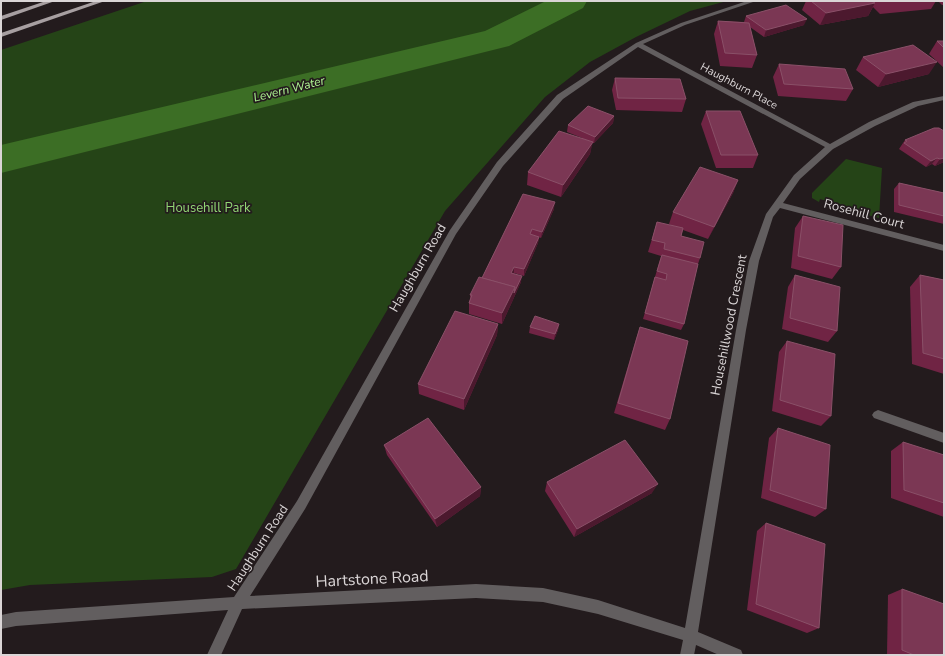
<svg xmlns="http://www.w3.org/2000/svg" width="945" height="656" viewBox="0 0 945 656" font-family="'Nunito Sans',sans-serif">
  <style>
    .green { fill: #254417 }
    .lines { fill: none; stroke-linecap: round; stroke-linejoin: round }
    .river { fill: #3c6e25; fill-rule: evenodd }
    .minor { fill: #625e5f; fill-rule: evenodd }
    .major { fill: #a79fa1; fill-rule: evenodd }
    .wall { fill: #702444 }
    .shaded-wall { fill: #4c192e }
    .building { fill: #7b3754; stroke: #8a5068 }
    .labels { text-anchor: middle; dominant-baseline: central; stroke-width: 3.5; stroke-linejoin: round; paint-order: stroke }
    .far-street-label { font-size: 11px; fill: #dad5d6; stroke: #231b1d }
    .far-water-label { font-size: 12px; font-style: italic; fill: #b1f794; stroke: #231b1d }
    .park-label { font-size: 13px; fill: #91d674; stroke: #231b1d }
    .street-label { font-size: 13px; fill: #dad5d6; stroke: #231b1d }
    .near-street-label { font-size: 16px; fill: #dad5d6; stroke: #231b1d }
  </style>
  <rect width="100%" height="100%" fill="#231b1d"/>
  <g class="green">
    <polygon points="147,1 727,1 690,11 636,37 590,62 545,97 445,211 236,569 212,577 30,585 1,590 1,50"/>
    <polygon points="846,159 882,168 879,218 841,208 841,205 820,199 819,202 812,198 812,193"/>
  </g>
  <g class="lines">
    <polygon class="river" points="546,1 587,1 583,8 509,46 1,173 1,145 485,31"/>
    <g class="minor">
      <path d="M747,1h9l-71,24 -42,19 187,100 39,-22 44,-20 31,-6v4l-26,6 -43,20 -42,23 -33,30 -17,24 161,42v6l-164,-43 -7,9 -14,44 -13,69 -48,302 43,18 2,5h-24l-23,-10 -2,10h-14l3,-15 -85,-26 -55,-12 -67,-4 -234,11 -21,46h-14l21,-45 -212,16 -15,3v-14l15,-3 218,-15 63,-96 153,-271 47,-68 60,-67 79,-52 45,-20zM638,47l187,100 -31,28 -28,39 -17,47 -13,69 -51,298 -87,-28 -55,-12 -67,-4 -226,12 55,-87 151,-275 47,-68 60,-67z"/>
      <polygon points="878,410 944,433 944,443 874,418 872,415 874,412"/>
    </g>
    <g class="major">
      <polygon points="46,1 55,1 1,20 1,16"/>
      <polygon points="96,1 105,1 1,37 1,33"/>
    </g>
  </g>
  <g class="wall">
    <polygon points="806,1 936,1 931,9 880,14 873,7 868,16 820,25 802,10"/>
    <polygon points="938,1 944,1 944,5 942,5"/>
    <polygon points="746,16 804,25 764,37 750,27 757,55 752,68 720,66 714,34 718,21 744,22"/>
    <polygon points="937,41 944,41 944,68 929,54"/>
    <polygon points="863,57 929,74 878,87 856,70"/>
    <polygon points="779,64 853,89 846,101 778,96 773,77"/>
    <polygon points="615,78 686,99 682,112 616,110 612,90"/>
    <polygon points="706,111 758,155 753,168 716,168 701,124"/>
    <polygon points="614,116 613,123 594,143 592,143 590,154 561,197 527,185 528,172 582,138 567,132 568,125"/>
    <polygon points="944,131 944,162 935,166 932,164 926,167 899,149 905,140"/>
    <polygon points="738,180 733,193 708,239 683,230 681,236 700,258 698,264 684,324 681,330 643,319 655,277 664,280 655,277 661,256 648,252 657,222 672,226 669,224 673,212"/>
    <polygon points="899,183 944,193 944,224 894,212 894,189"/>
    <polygon points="523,194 554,209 541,238 539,237 538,243 524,276 514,273 521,282 502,324 469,314 469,303 470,299 470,295 482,278"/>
    <polygon points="803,216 841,267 832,279 791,268 795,228"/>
    <polygon points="795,275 837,331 828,342 782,329 788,287"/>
    <polygon points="920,275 944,280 944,374 912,364 910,287"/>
    <polygon points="498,324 497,335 464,410 419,394 418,384"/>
    <polygon points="559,324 558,330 554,340 529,333 530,327"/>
    <polygon points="640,327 670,419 665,430 614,413 636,339"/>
    <polygon points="787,341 831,416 821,426 772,411 779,352"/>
    <polygon points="778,428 826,509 815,517 761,498 769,438"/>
    <polygon points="903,442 944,459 944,517 891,498 891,451"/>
    <polygon points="384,445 481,487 480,496 437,527 387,455"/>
    <polygon points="547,482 652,493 574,537 545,491"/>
    <polygon points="766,523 819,628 807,633 747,610 757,531"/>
    <polygon points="902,589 944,655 887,655 888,595"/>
  </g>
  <g class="shaded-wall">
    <polygon points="875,3 868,16 820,25 826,13"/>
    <polygon points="807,19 804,25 764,37 766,30"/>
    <polygon points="937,62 929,74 878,87 886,74"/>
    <polygon points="614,116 613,123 594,143 595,137"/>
    <polygon points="593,142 590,154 561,197 563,185"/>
    <polygon points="937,158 932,164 926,167 931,161"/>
    <polygon points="944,158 944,162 935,166 940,159"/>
    <polygon points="738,180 733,193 708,239 714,227"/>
    <polygon points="555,202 554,209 541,238 542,232"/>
    <polygon points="539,237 538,243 524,276 524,269"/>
    <polygon points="514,267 514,273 511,279 511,273"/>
    <polygon points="522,276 521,282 502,324 502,313 515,287"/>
    <polygon points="498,324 497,335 464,410 464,399"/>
    <polygon points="559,324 558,330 554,340 555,334"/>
    <polygon points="658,484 652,493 574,537 577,529"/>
    <polygon points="481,487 480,496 437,527 435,519"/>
  </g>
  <g class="building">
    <polygon points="811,1 871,1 875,3 826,13"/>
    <polygon points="786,5 807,19 766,30 746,16"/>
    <polygon points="718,21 749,23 757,55 725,53"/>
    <polygon points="937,41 944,41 944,48"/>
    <polygon points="913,45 937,62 886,74 863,57"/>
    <polygon points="779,64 845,69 853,89 784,84"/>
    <polygon points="615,78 680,79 686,99 618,98"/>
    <polygon points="588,106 614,116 595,137 568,125"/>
    <polygon points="706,111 740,111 758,155 721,155"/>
    <polygon points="934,128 939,128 944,131 944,158 940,159 937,158 931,161 904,143 907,141 905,140"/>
    <polygon points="559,131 593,142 563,185 528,172"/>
    <polygon points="700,167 738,180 714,227 673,212"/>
    <polygon points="899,183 944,193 944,216 899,205"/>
    <polygon points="523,194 555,202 542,232 532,229 530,234 539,237 524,269 514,267 511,273 522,276 514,293 515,287 482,278"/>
    <polygon points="803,216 843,225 841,267 798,256"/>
    <polygon points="657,222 683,228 681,236 704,242 700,258 664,249 665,243 652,240"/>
    <polygon points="662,255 698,264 684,324 645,313 655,277 666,280 667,274 657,271"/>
    <polygon points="795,275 840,287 837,331 790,318"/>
    <polygon points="920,275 944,280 944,359 923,353"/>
    <polygon points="479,277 515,287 502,313 469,303 472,295 470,295"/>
    <polygon points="455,311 498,324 464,399 418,384"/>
    <polygon points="535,316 559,324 555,334 530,327"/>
    <polygon points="640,327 688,341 670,419 618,403"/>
    <polygon points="787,341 835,354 831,416 780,400"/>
    <polygon points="428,418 481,487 435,519 384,445"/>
    <polygon points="778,428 830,445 826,509 770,490"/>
    <polygon points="625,440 658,484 577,529 547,482"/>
    <polygon points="903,442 944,455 944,503 904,490"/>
    <polygon points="766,523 825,544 819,628 756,604"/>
    <polygon points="902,589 944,604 944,655 914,655 902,650"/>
  </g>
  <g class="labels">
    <g class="far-street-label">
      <text transform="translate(739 86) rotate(28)">Haughburn Place</text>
    </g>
    <g class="far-water-label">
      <text transform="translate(289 89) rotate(-14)">Levern Water</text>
    </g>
    <g class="park-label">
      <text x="208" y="208">Househill Park</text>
    </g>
    <g class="street-label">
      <text transform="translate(864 214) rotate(15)">Rosehill Court</text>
      <text transform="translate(418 268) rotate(-60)">Haughburn Road</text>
      <text transform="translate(729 325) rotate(-79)">Househillwood Crescent</text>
      <text transform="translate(258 548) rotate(-57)">Haughburn Road</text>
    </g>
    <g class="near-street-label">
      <text transform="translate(372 579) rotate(-3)">Hartstone Road</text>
    </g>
  </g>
  <rect width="945" height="656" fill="none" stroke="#dad5d6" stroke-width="4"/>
</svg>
